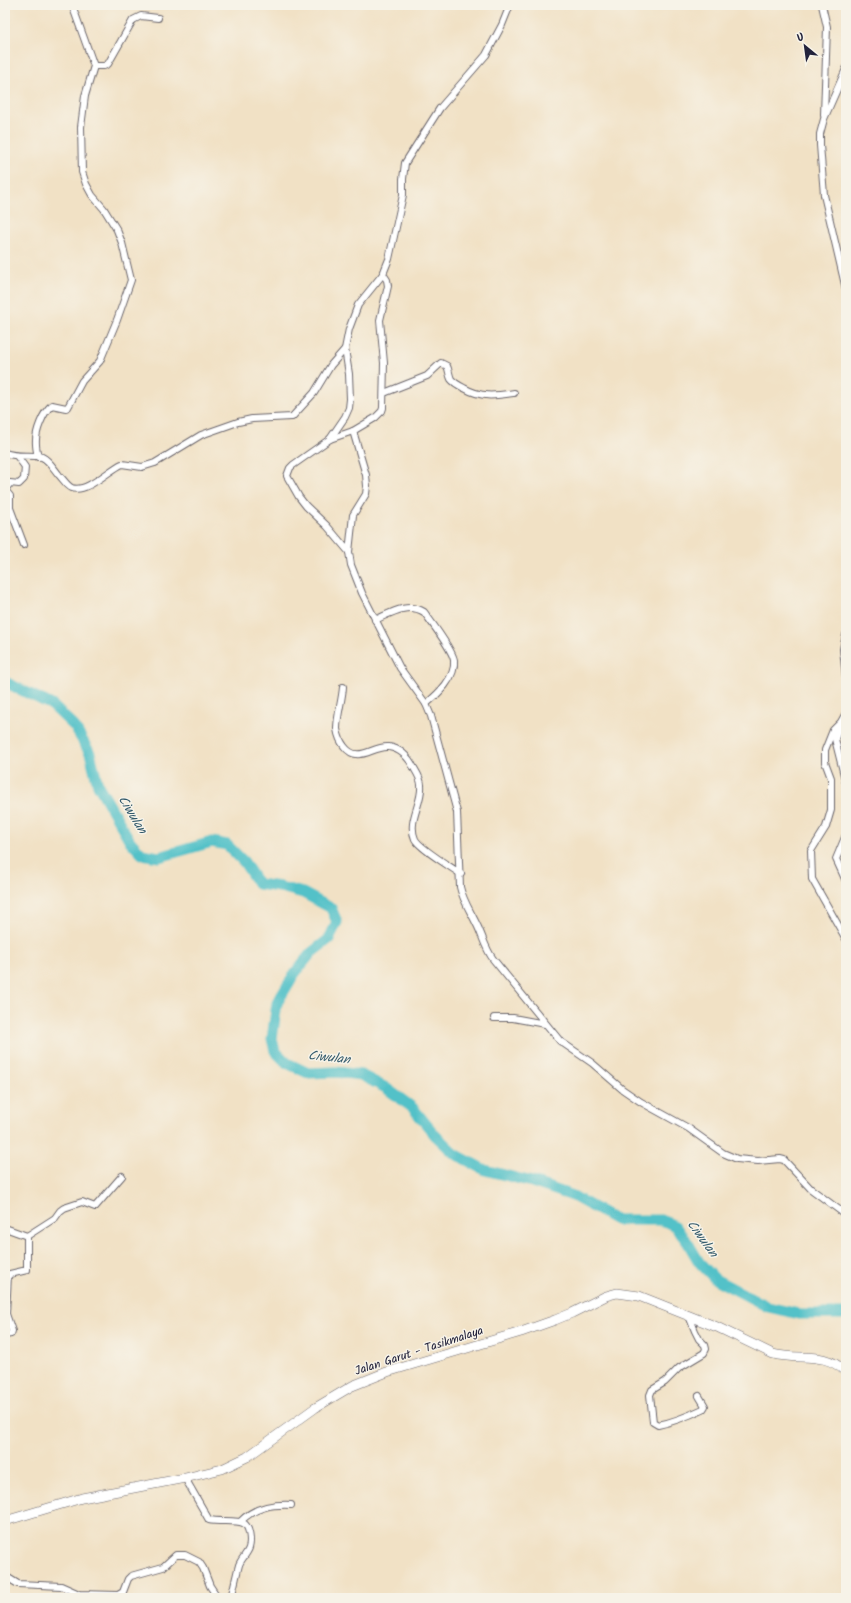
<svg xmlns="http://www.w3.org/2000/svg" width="851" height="1603" viewBox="0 0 851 1603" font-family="Kalam,sans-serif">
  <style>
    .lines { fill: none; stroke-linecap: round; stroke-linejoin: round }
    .river { stroke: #53c1c8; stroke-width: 11 }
    .minor-casing { stroke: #6a656b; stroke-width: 8 }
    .primary-casing { stroke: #6a656b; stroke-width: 10 }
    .minor { stroke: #fff; stroke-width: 6 }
    .primary { stroke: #fff; stroke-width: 9 }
    .labels { text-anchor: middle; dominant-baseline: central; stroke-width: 3; stroke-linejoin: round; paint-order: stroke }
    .street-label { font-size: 12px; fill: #22223b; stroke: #f7f3e8 }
    .water-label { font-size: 13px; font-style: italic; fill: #335a6c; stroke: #f7f3e8 }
  </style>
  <rect width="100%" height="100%" fill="#f7f3e8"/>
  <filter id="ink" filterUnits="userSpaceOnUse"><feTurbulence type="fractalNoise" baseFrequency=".025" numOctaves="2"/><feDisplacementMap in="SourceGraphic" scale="8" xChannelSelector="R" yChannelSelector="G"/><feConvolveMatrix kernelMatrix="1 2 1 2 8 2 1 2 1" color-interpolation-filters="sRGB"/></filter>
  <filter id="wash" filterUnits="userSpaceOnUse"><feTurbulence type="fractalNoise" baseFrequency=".012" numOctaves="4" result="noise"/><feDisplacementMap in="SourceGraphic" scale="16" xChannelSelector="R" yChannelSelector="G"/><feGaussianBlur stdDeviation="0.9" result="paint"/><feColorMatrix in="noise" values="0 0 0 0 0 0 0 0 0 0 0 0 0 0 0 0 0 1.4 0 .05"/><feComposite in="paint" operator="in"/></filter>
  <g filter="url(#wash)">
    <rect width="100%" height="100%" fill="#f1e1c5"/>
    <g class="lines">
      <polyline class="river" points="5,682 52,705 74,726 90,753 98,785 130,841 142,854 159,857 212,842 227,845 244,862 258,884 280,887 303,893 331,908 337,922 329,939 311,953 295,973 277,1003 272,1039 275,1051 287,1063 308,1073 336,1072 361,1075 386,1088 413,1108 435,1135 455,1154 485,1170 532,1182 573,1196 616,1220 662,1220 675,1226 688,1243 699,1262 715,1279 768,1307 799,1314 846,1314"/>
    </g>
  </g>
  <g filter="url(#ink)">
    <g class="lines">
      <g class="minor-casing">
        <g id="minor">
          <path d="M510,5l-8,20 -16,30 -46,53 -35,55 -2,16v16l-14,64 -6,15 -25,31 -9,24 -4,20 4,25 1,25 -1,9 -4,9 -15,22 -37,26 -3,3 -3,8 12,21 7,9 21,20 22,26 2,13 11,28 38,75 26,36 5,12 26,96 3,75c3,14 11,25 17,38 6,12 8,23 16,34l67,82 32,22 30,26 19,13 47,26 35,25 14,6 21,2 22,-2 4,1 27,29 35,26"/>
          <polyline points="822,5 827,27 824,115"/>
          <polyline points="94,66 104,66 108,64 133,20 141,16 158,18"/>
          <polyline points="846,69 824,119 820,134 820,145 824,195 846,289"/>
          <path d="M384,393l43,-17 14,-13 6,3c2,4 2,9 4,13 3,4 9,7 13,9 18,10 30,8 50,5"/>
          <polyline points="330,439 353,431 375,418 382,411 383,408 384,363 380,320 388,286 387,280 383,274"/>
          <path d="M5,453c13,5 26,1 37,4 7,3 12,12 17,18 4,4 8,11 13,13 15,5 37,-18 50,-24l20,3 13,-4 46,-28 37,-13 14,-3 40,-2 22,-24 17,-28 14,-16"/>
          <path d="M38,457c-1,-5 -2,-9 -2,-13 -1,-12 7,-32 16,-39l14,3 2,-1 14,-26 18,-20 17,-41 14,-40 -9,-37 -5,-13 -13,-21 -12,-14 -6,-11 -4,-12 -1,-45 4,-31 9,-30 -22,-61"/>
          <polyline points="5,490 10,496 10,508 24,545"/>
          <polyline points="5,490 10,483 19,484 24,479 25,467 17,456"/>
          <polyline points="349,552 353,515 366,494 367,486 366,475 353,431"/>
          <path d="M375,620c16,-7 33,-18 49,-8 7,10 28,37 30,48 2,18 -16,34 -28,44"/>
          <polyline points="846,635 843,649 846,677"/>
          <path d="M343,687c-1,14 -6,28 -6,42 1,6 3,12 7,17 14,19 29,-1 45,1 12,2 20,11 25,21 3,5 7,11 7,17 2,17 -14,36 -6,54 4,9 36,28 46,35"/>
          <polyline points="846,713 841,722 833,730 825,750 825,762 831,778 831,810 826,827 811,851 812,879 846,939"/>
          <polyline points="840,725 835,739 846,783"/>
          <polyline points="846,835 836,859 846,881"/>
          <polyline points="494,1018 513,1018 545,1024"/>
          <polyline points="5,1228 27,1236"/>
          <path d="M689,1316l6,15 4,8 6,6 1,4 -2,4 -25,15 -14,14 -13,8 -2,5 3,27 5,3c16,-3 30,-9 45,-16l2,-3 -6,-10"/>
          <polyline points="5,1335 11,1334 12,1331 6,1314 8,1275 10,1274 27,1270 27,1236 55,1218 60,1211 64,1208 82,1202 95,1207 122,1176"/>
          <path d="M185,1478l24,42c9,2 28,0 34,3 7,3 8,19 6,25 -2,6 -8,11 -10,17 -3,11 -5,22 -8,33"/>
          <path d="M241,1521c14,-14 31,-17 50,-16"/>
          <polyline points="5,1576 18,1584 61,1586 79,1594 118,1595 123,1592 128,1579 131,1576 163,1567 176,1555 185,1555 199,1562 203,1568 210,1586 218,1598"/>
        </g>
      </g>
      <g class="primary-casing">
        <path id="primary" d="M5,1521l77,-23 103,-20 37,-9 25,-12 68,-49 37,-22 35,-14 134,-40 34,-12 17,-7 34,-17 11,-3 22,3 78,31 56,27c27,7 51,-4 73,18"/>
      </g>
      <use href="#minor" class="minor"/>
      <use href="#primary" class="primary"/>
    </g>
  </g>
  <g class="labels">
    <g class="street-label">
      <text transform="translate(419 1351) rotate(-18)">Jalan Garut - Tasikmalaya</text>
    </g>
    <g class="water-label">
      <text transform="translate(132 815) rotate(58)">Ciwulan</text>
      <text transform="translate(329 1058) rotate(6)">Ciwulan</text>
      <text transform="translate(702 1239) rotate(54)">Ciwulan</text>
    </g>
  </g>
  <rect width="851" height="1603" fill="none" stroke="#f7f3e8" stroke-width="20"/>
  <g transform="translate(805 46) rotate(331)" stroke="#f7f3e8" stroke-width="3" paint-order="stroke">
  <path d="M0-3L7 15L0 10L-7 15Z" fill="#22223b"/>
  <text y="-6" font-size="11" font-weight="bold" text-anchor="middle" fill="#22223b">U</text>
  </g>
</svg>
